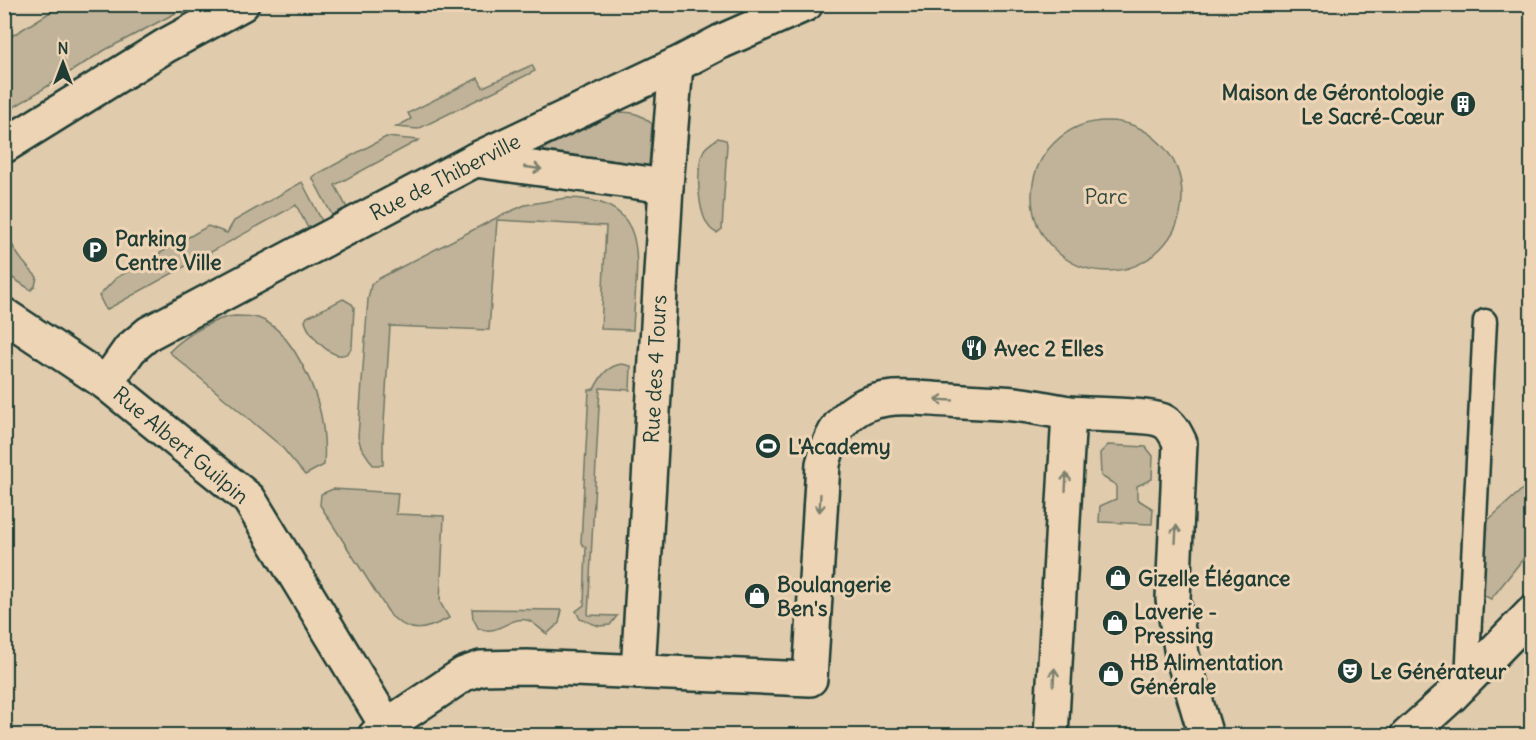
<svg xmlns="http://www.w3.org/2000/svg" width="1536" height="740" viewBox="0 0 1536 740" font-family="Delius,sans-serif">
  <style>
    .green { fill: #c0b399; stroke: #707866; stroke-width: 1.5 }
    .lines { fill: none; stroke-linecap: round; stroke-linejoin: round }
    .service-casing { stroke: #1f3d34; stroke-width: 27 }
    .minor-casing { stroke: #1f3d34; stroke-width: 38 }
    .secondary-casing { stroke: #1f3d34; stroke-width: 38 }
    .service { stroke: #edd4b5; stroke-width: 22 }
    .minor { stroke: #edd4b5; stroke-width: 33 }
    .secondary { stroke: #edd4b5; stroke-width: 33 }
    .oneway { stroke: #7c816e }
    .labels { text-anchor: middle; dominant-baseline: central; stroke-width: 6; stroke-linejoin: round; paint-order: stroke }
    .poi-label { font-size: 21px; font-weight: bold; fill: #1f3d34; stroke: #edd4b5; text-anchor: start }
    .street-label { font-size: 21px; fill: #1f3d34; stroke: #edd4b5 }
    .park-label { font-size: 21px; fill: #2f493e; stroke: #edd4b5 }
  </style>
  <rect width="100%" height="100%" fill="#e1cbad"/>
  <filter id="ink" filterUnits="userSpaceOnUse"><feTurbulence type="fractalNoise" baseFrequency=".0167" numOctaves="2"/><feDisplacementMap in="SourceGraphic" scale="12" xChannelSelector="R" yChannelSelector="G"/><feConvolveMatrix kernelMatrix="1 2 1 2 8 2 1 2 1" color-interpolation-filters="sRGB"/></filter>
  <g filter="url(#ink)">
    <g class="green">
      <polygon points="62,5 62,4 191,5 105,50 5,113 5,40"/>
      <polygon points="532,65 535,71 418,129 396,127 411,119 408,113 478,78 483,87"/>
      <path d="M619,112c14,0 22,2 33,12l-3,42 -5,3 -104,-15 6,-7z"/>
      <circle cx="1107" cy="196" r="75"/>
      <polygon points="386,137 419,140 335,185 347,208 332,215 312,177"/>
      <path d="M718,138l8,2 1,4 -5,85 -5,4c-21,-7 -22,-67 -13,-83 3,-5 9,-8 14,-12z"/>
      <polygon points="302,182 322,221 308,228 296,205 106,310 99,296 116,278 208,226 227,233 234,221"/>
      <path d="M566,198c91,0 69,68 67,132l-32,-1 5,-103 -109,-6 -8,110 -99,-4 -7,113v26h-10l-12,-18 -3,-10 10,-138 3,-14 7,-6 122,-63 25,-11z"/>
      <path d="M9,200c-6,36 3,52 28,77l-2,9 -4,4 -26,-17v-70z"/>
      <path d="M343,299l9,5 2,3 -2,40c-11,24 -44,-11 -47,-26l2,-4z"/>
      <path d="M235,316c7,0 16,0 23,2 17,6 27,19 37,34 22,36 32,71 29,113l-19,10 -24,-29 -112,-94c14,-15 46,-35 66,-36z"/>
      <path d="M622,364l9,2 -1,24 -30,-2 -12,227 29,1 -7,9 -11,1 -19,-7 -4,-8 8,-6 2,-57 -5,-5 8,-153 5,-1c7,-13 13,-23 28,-25z"/>
      <polygon points="1531,385 1531,549 1491,599 1483,595 1487,521 1526,486"/>
      <polygon points="1108,445 1146,447 1153,456 1152,479 1137,486 1137,499 1153,509 1152,524 1099,522 1100,506 1116,499 1116,485 1101,476 1100,453"/>
      <path d="M333,489l65,4 -2,21 48,2 -4,86 9,16c-23,12 -37,17 -58,-2l-71,-111 1,-11z"/>
      <path d="M472,609l90,1 -3,13 -12,11c-6,-4 -13,-12 -20,-14 -19,-4 -28,17 -49,8l-5,-10z"/>
    </g>
    <g class="lines">
      <g class="service-casing">
        <polyline id="service" points="1467,680 1485,321"/>
      </g>
      <g class="minor-casing">
        <g id="minor">
          <polyline points="475,160 666,186"/>
          <polyline points="4,315 106,383 249,499 393,736"/>
          <polyline points="106,383 130,349 149,333 475,160 676,65 720,42 806,4"/>
          <path d="M1069,413c19,2 81,1 94,8 9,4 13,14 17,22l-7,156 9,56 24,81"/>
          <polyline points="638,672 666,186 676,65"/>
          <path d="M375,736l11,-10 78,-52 17,-6 46,-1 283,12 13,-215c6,-23 14,-43 36,-56 27,-16 62,-9 91,-8 21,2 43,2 64,4 19,2 37,6 55,9l-18,323"/>
        </g>
      </g>
      <g class="secondary-casing">
        <g id="secondary">
          <polyline points="4,146 165,46 242,4"/>
          <polyline points="1407,736 1451,696 1532,613"/>
        </g>
      </g>
      <use href="#service" class="service"/>
      <use href="#minor" class="minor"/>
      <use href="#secondary" class="secondary"/>
    </g>
    <defs><path id="oneway-shaft" d="M-6 0H5M1.5-3L5.5 0L1.5 3" fill="none" stroke-width="1.6" stroke-linecap="round" stroke-linejoin="round" transform="scale(1.5)"/></defs>
    <g class="oneway">
      <use href="#oneway-shaft" transform="translate(533 168) rotate(8)"/>
      <use href="#oneway-shaft" transform="translate(944 400) rotate(-177)"/>
      <use href="#oneway-shaft" transform="translate(1066 482) rotate(-87)"/>
      <use href="#oneway-shaft" transform="translate(820 503) rotate(93)"/>
      <use href="#oneway-shaft" transform="translate(1176 534) rotate(-87)"/>
      <use href="#oneway-shaft" transform="translate(1054 677) rotate(-86)"/>
    </g>
  </g>
  <defs>
    <g id="building-disc" transform="scale(1.35)"><circle r="9.5" fill="#1f3d34" stroke="#edd4b5"/><path d="M-4-6H4V6H1V3H-1V6H-4ZM-2.5-4.3h1.7v1.8h-1.7ZM.8-4.3h1.7v1.8H.8ZM-2.5-1h1.7V.8h-1.7ZM.8-1h1.7V.8H.8Z" fill="#fff"/></g>
    <g id="parking-disc" transform="scale(1.35)"><circle r="9.5" fill="#1f3d34" stroke="#edd4b5"/><path d="M-3.5-5.5H1a3.5 3.5 0 0 1 0 7H-1V5.5H-3.5ZM-1-3.4V-.6H.8a1.4 1.4 0 0 0 0-2.8Z" fill="#fff"/></g>
    <g id="restaurant-disc" transform="scale(1.35)"><circle r="9.5" fill="#1f3d34" stroke="#edd4b5"/><path d="M-5-6h1v4h1v-4h1v4h1v-4h1v5L-1.5 .5V6h-2V.5L-5-1ZM5-6V6H3V1.5H1.5Q1.5-4 5-6Z" fill="#fff"/></g>
    <g id="stadium-disc" transform="scale(1.35)"><circle r="9.5" fill="#1f3d34" stroke="#edd4b5"/><path d="M0-5a6.5 5 0 1 0 0 10a6.5 5 0 1 0 0-10ZM-3.5-1.8h7v3.6h-7Z" fill="#fff"/></g>
    <g id="shop-disc" transform="scale(1.35)"><circle r="9.5" fill="#1f3d34" stroke="#edd4b5"/><path d="M-5-2.5h2.3a2.7 3.5 0 0 1 5.4 0H5L5.5 6h-11ZM-1.5-2.5h3a1.5 2.3 0 0 0-3 0Z" fill="#fff"/></g>
    <g id="theatre-disc" transform="scale(1.35)"><circle r="9.5" fill="#1f3d34" stroke="#edd4b5"/><path d="M-5-5.5Q0-4 5-5.5V0Q5 5 0 6Q-5 5-5 0ZM-3.3-2.5H-1v1.5H-3.3ZM1-2.5H3.3v1.5H1ZM-2.8 1Q0 5.5 2.8 1Z" fill="#fff"/></g>
  </defs>
  <g fill-rule="evenodd">
    <use href="#building-disc" x="1463" y="104"/>
    <use href="#parking-disc" x="95" y="250"/>
    <use href="#restaurant-disc" x="974" y="348"/>
    <use href="#stadium-disc" x="768" y="446"/>
    <use href="#shop-disc" x="1118" y="578"/>
    <use href="#shop-disc" x="757" y="596"/>
    <use href="#shop-disc" x="1115" y="623"/>
    <use href="#theatre-disc" x="1350" y="671"/>
    <use href="#shop-disc" x="1111" y="674"/>
  </g>
  <g class="labels">
    <g class="poi-label">
      <text x="1444" y="92" text-anchor="end">Maison de Gérontologie<tspan x="1444" dy="24">Le Sacré-Cœur</tspan></text>
      <text x="115" y="238">Parking<tspan x="115" dy="24">Centre Ville</tspan></text>
      <text x="994" y="348">Avec 2 Elles</text>
      <text x="788" y="446">L'Academy</text>
      <text x="1138" y="578">Gizelle Élégance</text>
      <text x="777" y="584">Boulangerie<tspan x="777" dy="24">Ben's</tspan></text>
      <text x="1134" y="611">Laverie -<tspan x="1134" dy="24">Pressing</tspan></text>
      <text x="1130" y="662">HB Alimentation<tspan x="1130" dy="24">Générale</tspan></text>
      <text x="1370" y="671">Le Générateur</text>
    </g>
    <g class="street-label">
      <text transform="translate(445 177) rotate(-27)">Rue de Thiberville</text>
      <text transform="translate(655 369) rotate(-87)">Rue des 4 Tours</text>
      <text transform="translate(181 445) rotate(40)">Rue Albert Guilpin</text>
    </g>
    <g class="park-label">
      <text x="1106" y="196">Parc</text>
    </g>
  </g>
  <rect width="1536" height="740" fill="none" stroke="#edd4b5" stroke-width="24"/>
  <rect x="12" y="12" width="1512" height="716" fill="none" stroke="#1f3d34" stroke-width="2" filter="url(#ink)"/>
  <g transform="translate(63 63)" stroke="#edd4b5" stroke-width="4.5" paint-order="stroke">
  <path d="M0-4.5L10 22L0 15L-10 22Z" fill="#1f3d34"/>
  <text y="-9" font-size="16" font-weight="bold" text-anchor="middle" fill="#1f3d34">N</text>
  </g>
</svg>
